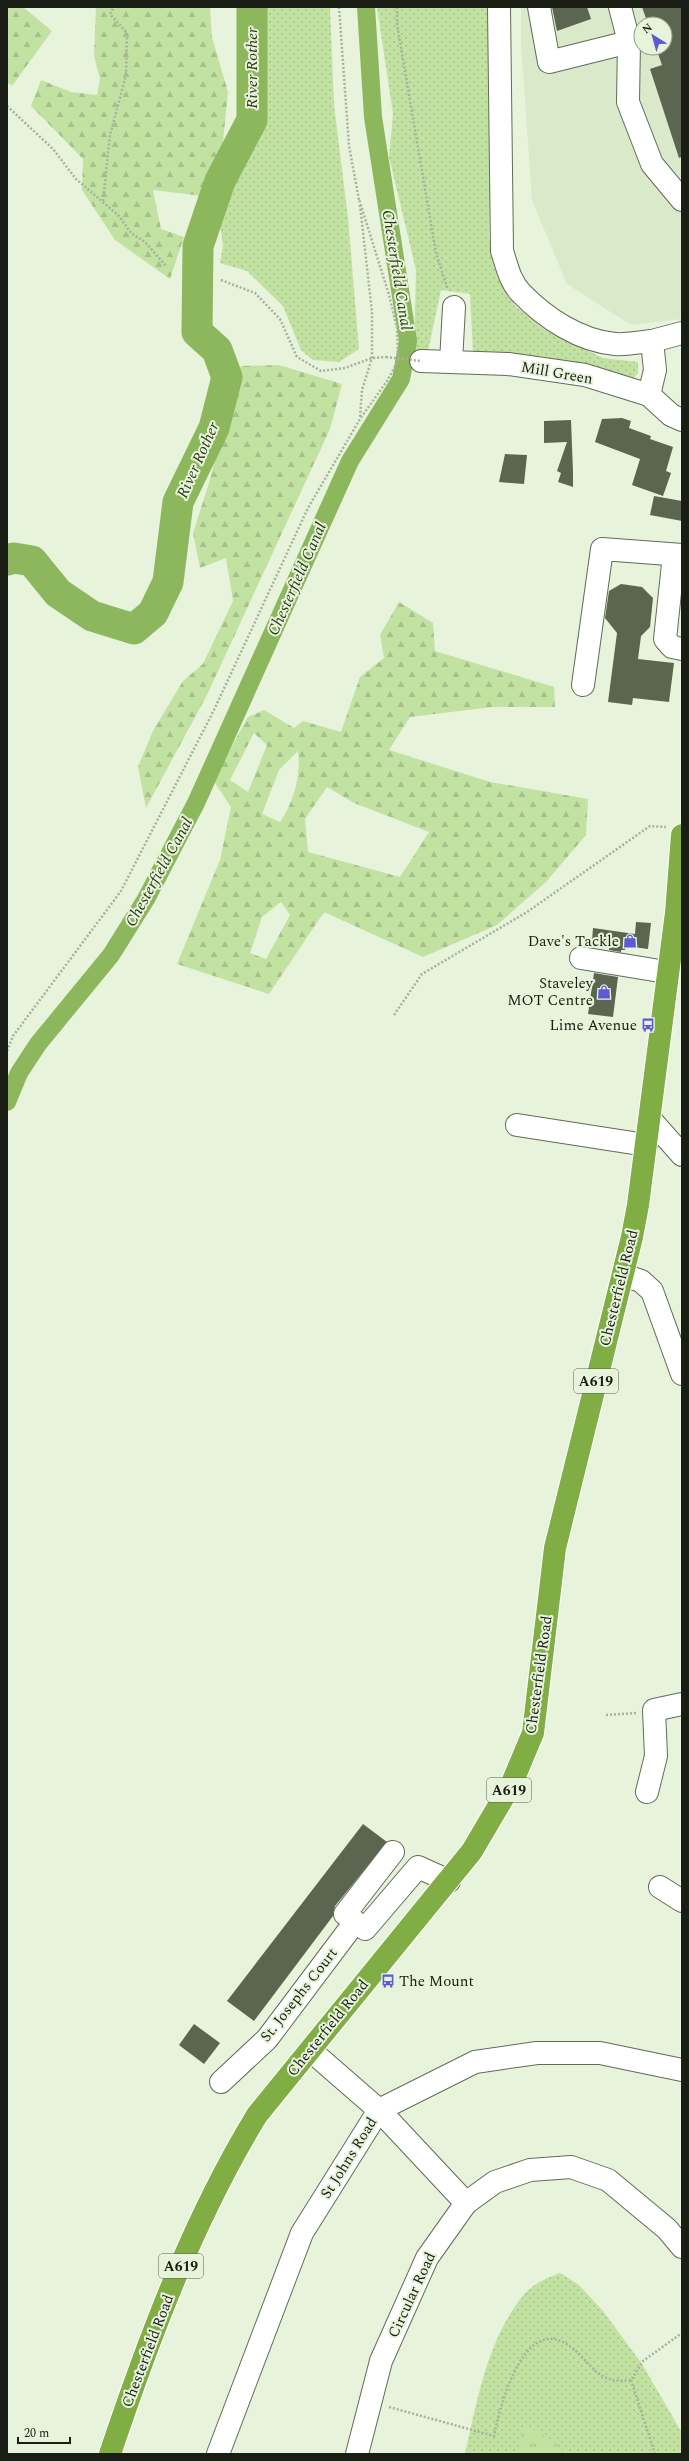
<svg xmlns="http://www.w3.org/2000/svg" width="689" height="2461" viewBox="0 0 689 2461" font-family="Spectral,serif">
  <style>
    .built { fill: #d9e9ca; fill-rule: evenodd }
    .grass { fill: url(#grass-dots) }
    .forest { fill: url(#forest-firs); fill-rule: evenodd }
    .park { fill: url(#park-tufts) }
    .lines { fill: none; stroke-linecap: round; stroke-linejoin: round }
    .canal { stroke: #8db75d; stroke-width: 18 }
    .river { stroke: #8db75d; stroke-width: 31 }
    .building { fill: #5b6550 }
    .minor-casing { stroke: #616c57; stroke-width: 24 }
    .highway-casing { stroke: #fff; stroke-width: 24 }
    .path { stroke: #a7b19d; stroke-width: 2.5; stroke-dasharray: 2 2; stroke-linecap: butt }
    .minor { stroke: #fff; stroke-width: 22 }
    .highway { stroke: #80ae45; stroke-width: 22 }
    .path-bridge { stroke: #a7b19d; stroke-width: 2.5; stroke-dasharray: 2 2; stroke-linecap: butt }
    .labels { text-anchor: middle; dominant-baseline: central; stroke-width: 4; stroke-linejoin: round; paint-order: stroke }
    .shield { fill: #e7f3db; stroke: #575d50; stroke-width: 1 }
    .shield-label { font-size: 14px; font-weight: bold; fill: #191d14 }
    .street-label { font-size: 15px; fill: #191d14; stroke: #e7f3db }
    .poi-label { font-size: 15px; fill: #191d14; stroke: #e7f3db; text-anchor: end }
    .water-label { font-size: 16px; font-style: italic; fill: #293a15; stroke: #e7f3db }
  </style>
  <defs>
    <pattern id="grass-dots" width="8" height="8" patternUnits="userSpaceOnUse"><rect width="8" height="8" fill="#c2e2a2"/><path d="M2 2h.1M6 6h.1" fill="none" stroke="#a6c18b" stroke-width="1.8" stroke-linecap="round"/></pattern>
    <pattern id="forest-firs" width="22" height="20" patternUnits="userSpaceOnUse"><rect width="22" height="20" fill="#c2e2a2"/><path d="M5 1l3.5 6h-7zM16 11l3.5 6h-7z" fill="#a6c18b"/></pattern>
    <pattern id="park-tufts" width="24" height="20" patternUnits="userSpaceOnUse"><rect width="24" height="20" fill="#c2e2a2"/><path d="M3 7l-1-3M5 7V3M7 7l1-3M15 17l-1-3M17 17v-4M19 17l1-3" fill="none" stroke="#a6c18b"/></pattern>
  </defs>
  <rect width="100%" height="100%" fill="#e7f3db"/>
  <path class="built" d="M521,7h161v312l-51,6 -64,-41 -35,-84 -11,-157zM641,24h24v24h-24z"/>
  <g class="grass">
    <polygon points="258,7 330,7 334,105 348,218 359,349 339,362 313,360 301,350 283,306 247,271 220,263 223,245 218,211 250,148 257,125"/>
    <polygon points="377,7 493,7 489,238 498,273 515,306 544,329 603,358 638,362 638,373 631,381 473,353 470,294 441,290 428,351 414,350 416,270 389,157 393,114"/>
    <path d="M560,2273l19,12 24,26 39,53 40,69v21h-217c12,-53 22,-113 57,-157 9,-12 24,-19 38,-24z"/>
  </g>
  <g class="forest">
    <polygon points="7,7 23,7 52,31 12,86 7,82"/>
    <polygon points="96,7 210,7 212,37 228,92 222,152 202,196 153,190 161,229 184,237 170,279 115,240 82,190 83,159 31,106 41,80 71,92 97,95 100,79 94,56"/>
    <polygon points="279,365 342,384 330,429 207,695 146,808 138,767 153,731 183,681 203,664 233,601 226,558 200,568 193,533 209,483 234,382 241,366"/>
    <path d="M399,602l34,21 2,28 119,36 1,20h-63l-82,10 -21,33 101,32 98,17 -2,36 -40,47 -49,43 -74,32 -99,-45 -55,82 -92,-30 43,-104 11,-53 -18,-27 35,-63 16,-7 30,18 9,-7 38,11 19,-55 24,-19 -4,-23zM254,733l13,12 -19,47 -18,-12zM298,751c3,24 -4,51 -18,71l-18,-8 17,-44zM327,787l27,16 75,29 -29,45 -92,-25 -3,-33zM281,902l9,13 -24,44 -16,-6 12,-36z"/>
  </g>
  <polygon class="park" points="524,2424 563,2447 561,2454 517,2454"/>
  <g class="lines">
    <polyline class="canal" points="7,1102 19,1073 38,1044 111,955 146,899 196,803 350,461 401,379 408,341 373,117 366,7"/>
    <polyline class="river" points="7,560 14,558 32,561 58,593 92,616 134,629 153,613 168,582 178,502 214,428 227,377 217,350 197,332 198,246 220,181 252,120 252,7"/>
  </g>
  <g class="building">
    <polygon points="552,7 587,7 591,19 557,31"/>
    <polygon points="642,7 682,7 682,157 679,158 650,69 662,65 656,48 665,48 665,24 648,24"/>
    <polygon points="622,418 631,421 629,428 651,436 650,439 673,447 666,471 671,473 663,496 632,485 640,459 595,442 602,419"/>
    <polygon points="571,420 573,472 573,487 558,482 561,473 557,471 567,442 544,443 544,421"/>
    <polygon points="505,454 527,455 524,484 499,482"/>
    <polygon points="654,496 682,501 682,521 650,515"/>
    <polygon points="621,584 642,587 653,598 650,627 641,636 638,659 674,663 669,702 633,698 632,705 608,702 617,633 605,618 609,591"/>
    <polygon points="636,922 651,923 648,949 626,946 625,950 621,950 621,952 609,950 610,943 592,941 593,928 635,934"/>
    <polygon points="594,973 618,977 613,1017 588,1014"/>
    <polygon points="363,1824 387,1842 335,1906 333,1916 254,2021 227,2001"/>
    <polygon points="194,2024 220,2043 204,2064 179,2045"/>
  </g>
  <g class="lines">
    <g class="minor-casing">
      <g id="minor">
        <path d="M499,7l3,244c5,15 8,31 19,42 24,25 59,48 94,51 11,1 25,-2 37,-3"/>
        <polyline points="539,7 549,62 629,42"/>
        <polyline points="620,7 629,42 628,102 652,164 682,200"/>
        <polyline points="421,361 508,364 585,375 649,395 671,415 682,420"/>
        <polyline points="451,362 454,307"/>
        <polyline points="649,395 655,370 652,341 682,333"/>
        <polyline points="674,555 665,639 672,647 682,649"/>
        <polyline points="583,685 602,549 682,555"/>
        <polyline points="581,958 666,972"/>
        <polyline points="650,1119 682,1155"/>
        <polyline points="517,1125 646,1145"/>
        <polyline points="623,1275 641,1281 652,1291 682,1374"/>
        <polyline points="647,1792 656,1756 654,1710 682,1704"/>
        <polyline points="393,1852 345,1914 365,1929 418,1867 449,1881"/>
        <polyline points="660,1887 682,1901"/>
        <polyline points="310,2050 379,2110 466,2203"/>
        <polyline points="221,2082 267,2039 355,1922"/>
        <polyline points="218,2454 302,2233 379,2110 475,2062 537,2053 600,2053 682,2070"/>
        <polyline points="357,2454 381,2361 427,2258 466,2203 495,2182 530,2170 571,2167 608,2180 667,2229 682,2247"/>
      </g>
    </g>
    <g class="highway-casing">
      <path id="highway" d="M110,2454c39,-116 83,-234 147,-339l215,-264 40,-68 21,-50 22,-185 77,-311 6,-32 38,-292 6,-78"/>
    </g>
    <g class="path">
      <polyline points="339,7 349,146 359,200"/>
      <polyline points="397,7 397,24 436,253 448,290"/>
      <polyline points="7,106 53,149 76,179 119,216 131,233 145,242 167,267"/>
      <polyline points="103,201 110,135 126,75 127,33 110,14 114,7"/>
      <polyline points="360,205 372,312 372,358 362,390 360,418"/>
      <polyline points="221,280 255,293 280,319 297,357 321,371 345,368 372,358 386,357"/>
      <polyline points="394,1015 422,974 527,912 650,826 666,827"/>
      <polyline points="7,1051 13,1036 121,891 214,710 308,508 360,419 387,381 398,361 397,328 389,295 359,199"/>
      <polyline points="606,1715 636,1713"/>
      <polyline points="631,2380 655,2454"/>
      <path d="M389,2407l105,29c5,-26 27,-115 69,-94 28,15 30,44 68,38l12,-19 39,-28"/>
    </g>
    <use href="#minor" class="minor"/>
    <use href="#highway" class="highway"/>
    <polyline class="path-bridge" points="386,357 421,361"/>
  </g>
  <defs>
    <g id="shop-bare" transform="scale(1.08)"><path d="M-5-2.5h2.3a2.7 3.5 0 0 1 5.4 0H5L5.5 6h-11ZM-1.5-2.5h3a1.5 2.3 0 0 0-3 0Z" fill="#5d5ad3" stroke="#e7f3db" stroke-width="2.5" paint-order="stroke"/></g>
    <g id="bus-bare" transform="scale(1.08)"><path d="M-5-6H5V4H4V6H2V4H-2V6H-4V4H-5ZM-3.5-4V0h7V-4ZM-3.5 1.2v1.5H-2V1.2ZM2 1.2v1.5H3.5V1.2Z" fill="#5d5ad3" stroke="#e7f3db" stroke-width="2.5" paint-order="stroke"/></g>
  </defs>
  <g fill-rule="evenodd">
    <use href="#shop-bare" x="630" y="941"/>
    <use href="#shop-bare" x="604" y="992"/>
    <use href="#bus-bare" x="648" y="1025"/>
    <use href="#bus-bare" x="388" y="1981"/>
  </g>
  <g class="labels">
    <g class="shield">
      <rect x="574" y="1369" width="44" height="24" rx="3"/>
      <rect x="487" y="1778" width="44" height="24" rx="3"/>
      <rect x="159" y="2254" width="44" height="24" rx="3"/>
    </g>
    <g class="shield-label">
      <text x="596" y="1381">A619</text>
      <text x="509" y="1790">A619</text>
      <text x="181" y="2266">A619</text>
    </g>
    <g class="street-label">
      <text transform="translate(557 373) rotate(10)">Mill Green</text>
      <text transform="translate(619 1288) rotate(-76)">Chesterfield Road</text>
      <text transform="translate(539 1675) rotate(-82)">Chesterfield Road</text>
      <text transform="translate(299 1995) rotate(-52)">St. Josephs Court</text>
      <text transform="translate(328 2028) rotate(-51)">Chesterfield Road</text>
      <text transform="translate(349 2158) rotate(-58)">St Johns Road</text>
      <text transform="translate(412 2295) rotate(-65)">Circular Road</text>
      <text transform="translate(148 2351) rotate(-69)">Chesterfield Road</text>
    </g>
    <g class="poi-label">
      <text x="619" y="941">Dave's Tackle</text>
      <text x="593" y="983">Staveley<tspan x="593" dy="17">MOT Centre</tspan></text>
      <text x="637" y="1025">Lime Avenue</text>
      <text x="399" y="1981" text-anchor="start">The Mount</text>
    </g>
    <g class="water-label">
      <text transform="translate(252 68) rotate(-90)">River Rother</text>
      <text transform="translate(397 270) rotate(81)">Chesterfield Canal</text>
      <text transform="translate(198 460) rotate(-66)">River Rother</text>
      <text transform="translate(297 579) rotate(-66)">Chesterfield Canal</text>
      <text transform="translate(159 872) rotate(-61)">Chesterfield Canal</text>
    </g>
  </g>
  <rect width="689" height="2461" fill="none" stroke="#191d14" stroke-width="16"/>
  <g transform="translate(653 36) rotate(323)"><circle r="19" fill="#e7f3db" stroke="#959d8b"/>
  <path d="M0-3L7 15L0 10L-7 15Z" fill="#5d5ad3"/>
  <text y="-6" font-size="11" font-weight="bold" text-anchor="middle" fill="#191d14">N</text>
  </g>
  <path d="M18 2437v6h52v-6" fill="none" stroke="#191d14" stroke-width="2"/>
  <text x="24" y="2437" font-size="12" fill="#191d14" stroke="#e7f3db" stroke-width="3" paint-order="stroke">20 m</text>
</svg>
